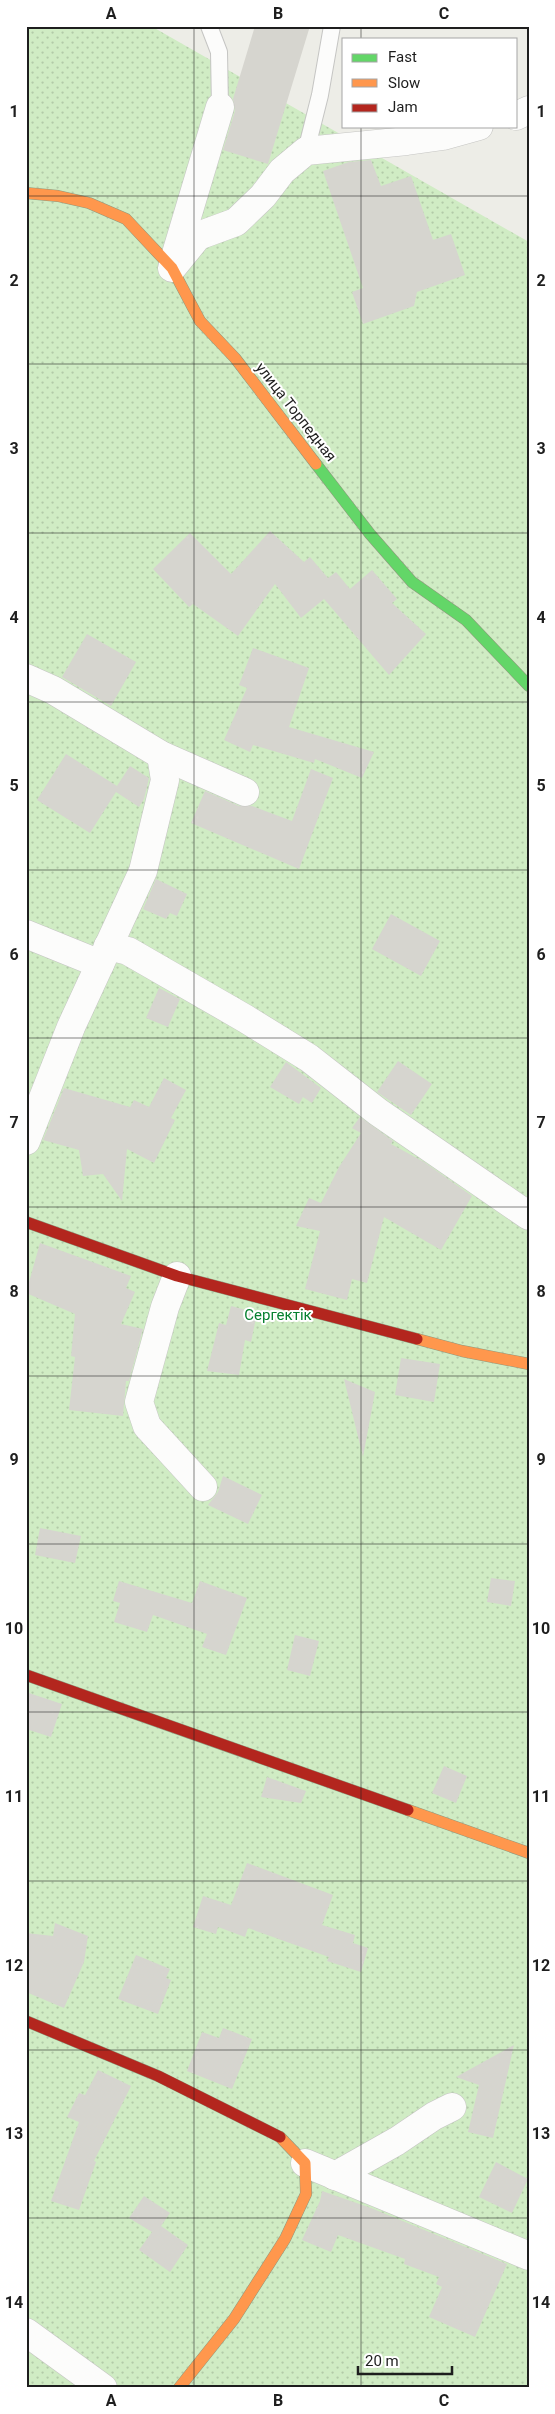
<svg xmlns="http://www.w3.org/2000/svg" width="555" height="2414" viewBox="0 0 555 2414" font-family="Roboto,sans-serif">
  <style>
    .garden { fill: url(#garden-dots) }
    .building { fill: #d6d5cf }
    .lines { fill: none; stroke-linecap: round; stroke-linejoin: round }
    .lane-casing { stroke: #c5c5c3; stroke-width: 18 }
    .street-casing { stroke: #c5c5c3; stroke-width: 29 }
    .fast-casing { stroke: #90987e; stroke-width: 12 }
    .slow-casing { stroke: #90987e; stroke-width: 12 }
    .jam-casing { stroke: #90987e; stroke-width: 12 }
    .lane { stroke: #fcfcfb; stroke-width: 16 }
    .street { stroke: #fcfcfb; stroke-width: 28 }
    .fast { stroke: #63d668; stroke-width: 11 }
    .slow { stroke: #ff974d; stroke-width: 11 }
    .jam { stroke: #b3261e; stroke-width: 11 }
    .grid { fill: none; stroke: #1e1e1e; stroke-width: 1; stroke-opacity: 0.55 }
    .labels { text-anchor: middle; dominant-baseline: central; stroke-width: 4; stroke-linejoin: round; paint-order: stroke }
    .street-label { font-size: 15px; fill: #1e1e1e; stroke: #fff }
    .park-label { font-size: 15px; fill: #078130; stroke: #fff }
    .neatline { fill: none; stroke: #1e1e1e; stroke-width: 2 }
    .grid-label { font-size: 16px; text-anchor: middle; font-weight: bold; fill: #1e1e1e }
  </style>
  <defs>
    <pattern id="garden-dots" width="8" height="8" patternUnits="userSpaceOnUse" patternTransform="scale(1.25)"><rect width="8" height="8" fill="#d0ecc4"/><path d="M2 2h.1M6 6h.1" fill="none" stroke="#b2caa8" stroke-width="1.8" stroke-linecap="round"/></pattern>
  </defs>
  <rect width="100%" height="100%" fill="#edede7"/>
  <polygon class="garden" points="26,26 151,26 529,242 529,2388 26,2388"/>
  <g class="building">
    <polygon points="255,26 310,26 268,164 223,150 235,111 233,99"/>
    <polygon points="371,160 381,186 411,176 433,240 451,234 465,275 417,292 414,306 363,324 352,292 363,288 323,171 349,162"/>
    <polygon points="270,531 304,562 310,557 328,578 336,572 350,589 372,570 397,599 392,603 426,634 389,675 324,599 301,618 275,584 238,636 193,604 189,607 153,569 190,533 231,574"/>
    <polygon points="87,634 136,662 111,706 62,677"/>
    <polygon points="253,648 309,668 289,727 374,752 362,778 315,759 314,763 253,745 250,752 224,740 247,688 239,685"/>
    <polygon points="66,754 117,786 130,766 149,778 144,799 139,807 116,792 90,833 37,800"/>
    <polygon points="311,769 333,778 299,869 191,823 205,791 239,806 252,806 292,821"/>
    <polygon points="156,879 187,894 177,916 170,913 166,919 143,909"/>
    <polygon points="391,914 440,941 421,976 372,949"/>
    <polygon points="159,988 180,999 168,1027 146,1018"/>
    <polygon points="398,1061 432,1084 411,1115 377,1092"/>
    <polygon points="286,1062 321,1088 312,1103 303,1097 299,1104 270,1087"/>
    <polygon points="164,1078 186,1090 171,1118 175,1120 154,1163 127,1149 122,1201 103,1174 83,1176 79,1150 43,1140 64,1088 130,1107 134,1100 149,1107"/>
    <polygon points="360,1117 393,1141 391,1144 424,1162 472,1196 441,1250 384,1217 367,1283 352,1279 347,1300 305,1289 320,1231 296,1226 309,1198 321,1203 339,1167 361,1133 352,1128"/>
    <polygon points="40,1243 131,1276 126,1288 135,1292 121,1324 143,1329 129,1381 126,1381 123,1416 69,1410 75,1357 71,1356 75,1314 26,1293"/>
    <polygon points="231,1306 257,1313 251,1342 245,1340 239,1375 207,1371 219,1323 226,1325"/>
    <polygon points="401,1358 440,1364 434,1402 395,1395"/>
    <polygon points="344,1379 375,1392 363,1457"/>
    <polygon points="223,1476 262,1495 248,1524 208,1505 218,1492"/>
    <polygon points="40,1528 81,1536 75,1563 35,1555"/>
    <polygon points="491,1578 515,1581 511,1606 487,1602"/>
    <polygon points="119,1581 192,1603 200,1581 247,1598 226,1655 202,1647 207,1634 153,1615 147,1632 114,1622 120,1603 113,1601"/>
    <polygon points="295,1635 319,1641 310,1676 287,1670"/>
    <polygon points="26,1692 62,1704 51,1737 26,1729"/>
    <polygon points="444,1766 467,1776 456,1803 432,1793"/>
    <polygon points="267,1777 306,1791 301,1803 261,1797"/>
    <polygon points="247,1863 333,1895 322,1925 355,1935 353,1943 368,1948 361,1972 327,1961 329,1957 248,1928 245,1937 218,1927 216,1934 193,1927 203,1896 231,1905"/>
    <polygon points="55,1923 88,1936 84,1962 64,2008 26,1992 26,1933 53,1936"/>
    <polygon points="136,1955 170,1969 166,1978 171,1980 158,2014 118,1999"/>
    <polygon points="223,2028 252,2039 232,2089 187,2071 202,2032 219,2038"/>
    <polygon points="514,2045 493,2138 468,2132 479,2085 456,2077"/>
    <polygon points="98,2070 131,2086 94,2161 96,2162 79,2210 51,2201 79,2122 67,2117 79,2093 85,2095"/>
    <polygon points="496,2162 528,2179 512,2213 479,2197"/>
    <polygon points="322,2191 371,2208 507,2264 475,2337 429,2317 442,2287 436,2284 439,2277 404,2264 405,2259 338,2235 331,2252 302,2240 320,2201"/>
    <polygon points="144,2196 170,2213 161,2226 188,2245 170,2272 139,2250 152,2232 129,2218"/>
  </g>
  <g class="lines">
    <g class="lane-casing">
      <g id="lane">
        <polyline points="209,26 219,52 220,107"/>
        <polyline points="306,151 320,95 332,26"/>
      </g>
    </g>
    <g class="street-casing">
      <g id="street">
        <polyline points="516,116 529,110"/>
        <polyline points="175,257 220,107"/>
        <polyline points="172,268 198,236 236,222 263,196 282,171 306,151 407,141 443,136 479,126"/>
        <polyline points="26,678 53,690 161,755 245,792"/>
        <polyline points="26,934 100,964"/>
        <polyline points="108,946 128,951 246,1019 309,1058 378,1112 529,1216"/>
        <polyline points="26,1141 71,1027 143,871 165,780 161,755"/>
        <polyline points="177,1276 165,1307 139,1402 147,1426 203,1487"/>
        <polyline points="305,2163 529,2256"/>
        <polyline points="335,2176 397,2141 434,2116 452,2107"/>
        <polyline points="26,2332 103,2388"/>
      </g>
    </g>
    <g class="fast-casing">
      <polyline id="fast" points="316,464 370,534 412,582 466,620 529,686"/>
    </g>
    <g class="slow-casing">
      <g id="slow">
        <polyline points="26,193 58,196 89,203 126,219 172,268 200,321 235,358 316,464"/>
        <polyline points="417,1339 462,1351 529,1364"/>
        <polyline points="408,1810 529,1853"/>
        <polyline points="179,2388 234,2319 285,2239 306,2194 305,2163 280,2137"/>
      </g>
    </g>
    <g class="jam-casing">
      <g id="jam">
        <polyline points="26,1222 177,1276 417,1339"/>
        <polyline points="26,1675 408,1810"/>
        <polyline points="26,2021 158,2076 280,2137"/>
      </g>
    </g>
    <use href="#lane" class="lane"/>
    <use href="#street" class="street"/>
    <use href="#fast" class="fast"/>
    <use href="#slow" class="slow"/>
    <use href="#jam" class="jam"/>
  </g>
  <path class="grid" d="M194,26v2362M361,26v13M361,126v2262M26,196h503M26,364h503M26,533h503M26,702h503M26,870h503M26,1038h503M26,1207h503M26,1376h503M26,1544h503M26,1712h503M26,1881h503M26,2050h503M26,2218h503"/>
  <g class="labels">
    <g class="street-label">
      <text transform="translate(296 412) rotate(52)">улица Торпедная</text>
    </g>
    <g class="park-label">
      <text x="278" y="1315">Сергектік</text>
    </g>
  </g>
  <rect width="555" height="2414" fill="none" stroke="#ffffff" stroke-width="55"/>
  <rect x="342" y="38" width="175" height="90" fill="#ffffff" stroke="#a5a5a5"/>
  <rect x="352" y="54" width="25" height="8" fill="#63d668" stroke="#a5a5a5"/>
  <text x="388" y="62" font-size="15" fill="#1e1e1e">Fast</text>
  <rect x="352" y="79" width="25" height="8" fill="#ff974d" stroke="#a5a5a5"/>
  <text x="388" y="88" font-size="15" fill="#1e1e1e">Slow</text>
  <rect x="352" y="104" width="25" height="8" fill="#b3261e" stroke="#a5a5a5"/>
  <text x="388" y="112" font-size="15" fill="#1e1e1e">Jam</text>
  <path d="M358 2366v8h94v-8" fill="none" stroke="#1e1e1e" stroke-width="2.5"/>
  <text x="365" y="2366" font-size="15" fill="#1e1e1e" stroke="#ffffff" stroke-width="4" paint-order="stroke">20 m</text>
  <rect x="28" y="28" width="500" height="2358" class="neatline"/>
  <g class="grid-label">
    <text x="111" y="19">A</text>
    <text x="278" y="19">B</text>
    <text x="444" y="19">C</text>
    <text x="14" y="117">1</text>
    <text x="541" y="117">1</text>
    <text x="14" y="286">2</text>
    <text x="541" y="286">2</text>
    <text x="14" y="454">3</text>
    <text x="541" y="454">3</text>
    <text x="14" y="623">4</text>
    <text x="541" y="623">4</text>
    <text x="14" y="791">5</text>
    <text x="541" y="791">5</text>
    <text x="14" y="960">6</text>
    <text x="541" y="960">6</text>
    <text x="14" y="1128">7</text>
    <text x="541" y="1128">7</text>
    <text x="14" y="1297">8</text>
    <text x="541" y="1297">8</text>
    <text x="14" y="1465">9</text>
    <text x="541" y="1465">9</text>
    <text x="14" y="1634">10</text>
    <text x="541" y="1634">10</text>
    <text x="14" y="1802">11</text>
    <text x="541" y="1802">11</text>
    <text x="14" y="1971">12</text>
    <text x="541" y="1971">12</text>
    <text x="14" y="2139">13</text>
    <text x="541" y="2139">13</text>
    <text x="14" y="2308">14</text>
    <text x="541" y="2308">14</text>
    <text x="111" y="2406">A</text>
    <text x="278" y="2406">B</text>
    <text x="444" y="2406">C</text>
  </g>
</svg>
